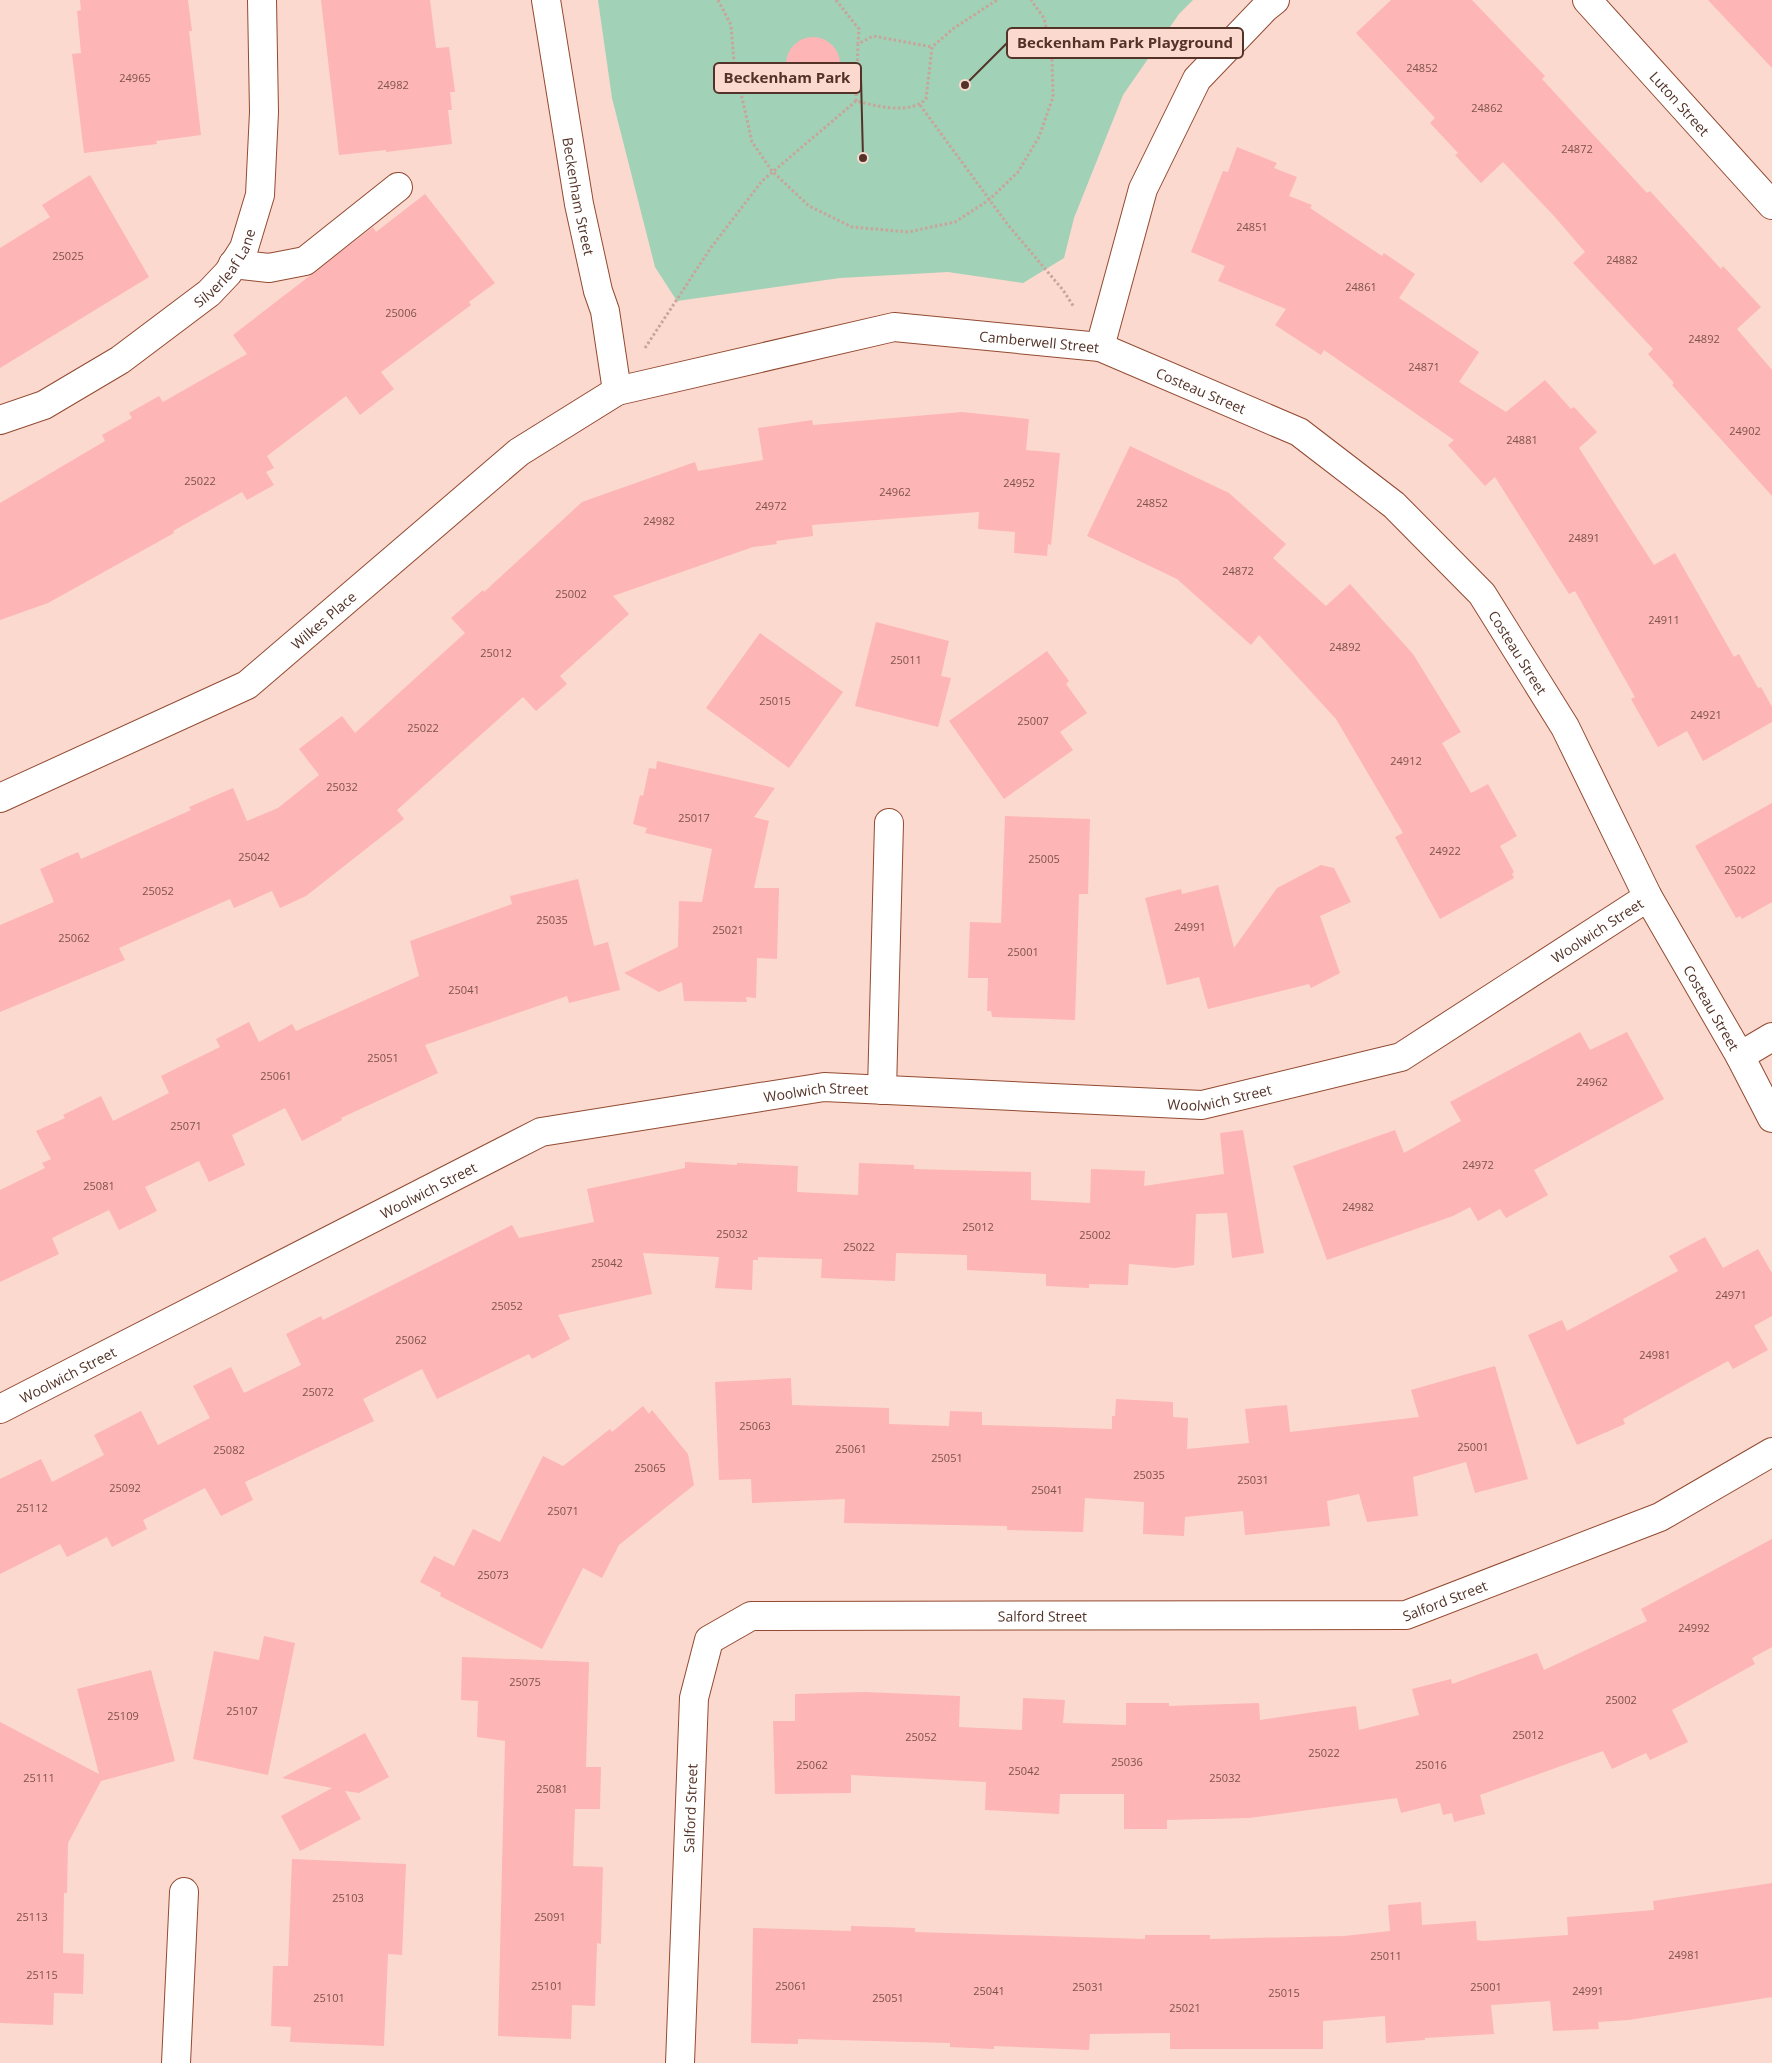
<svg xmlns="http://www.w3.org/2000/svg" width="1772" height="2063" viewBox="0 0 1772 2063" font-family="'Open Sans',sans-serif">
  <style>
    .green { fill: #a1d1b6 }
    .building { fill: #fdb5b5 }
    .lines { fill: none; stroke-linecap: round; stroke-linejoin: round }
    .street-casing { stroke: #924a31; stroke-width: 30 }
    .secondary-casing { stroke: #924a31; stroke-width: 30 }
    .path { stroke: #c8a59a; stroke-width: 3; stroke-dasharray: 2.5 2.5; stroke-linecap: butt }
    .street { stroke: #fff; stroke-width: 28 }
    .secondary { stroke: #fff; stroke-width: 28 }
    .labels { text-anchor: middle; dominant-baseline: central; stroke-width: 5; stroke-linejoin: round; paint-order: stroke }
    .number-label { font-size: 11px; fill: #7e534a }
    .street-label { font-size: 14px; fill: #533227; stroke: #fcd9ce }
    .leader { fill: none; stroke: #533227; stroke-width: 2 }
    .callout-dot { fill: #533227; stroke: #fcd9ce; stroke-width: 2 }
    .callout { fill: #fcd9ce; stroke: #533227; stroke-width: 2 }
    .callout-label { font-size: 15px; text-anchor: middle; font-weight: bold; fill: #533227 }
  </style>
  <rect width="100%" height="100%" fill="#fcd9ce"/>
  <polygon class="green" points="598,0 1193,0 1179,14 1123,95 1074,218 1064,258 1023,283 948,272 840,278 677,301 655,267 612,98"/>
  <g class="building">
    <polygon points="80,0 188,0 192,31 189,31 201,135 156,141 157,144 84,153 72,54 81,53 77,11 81,10"/>
    <polygon points="321,0 430,0 436,48 449,47 455,92 450,92 452,110 448,110 452,144 386,152 386,150 339,155"/>
    <polygon points="1391,0 1472,0 1545,76 1542,79 1647,193 1650,191 1721,269 1723,266 1761,307 1737,329 1772,370 1772,496 1672,385 1674,383 1648,354 1653,349 1573,263 1585,252 1554,216 1503,162 1481,183 1455,155 1458,153 1430,123 1435,118 1356,33"/>
    <polygon points="1708,0 1772,0 1772,68"/>
    <circle cx="813" cy="64" r="27"/>
    <polygon points="1237,147 1277,163 1274,168 1297,177 1289,196 1312,205 1310,208 1382,256 1384,253 1415,274 1399,298 1479,352 1459,382 1506,412 1545,380 1571,409 1574,407 1597,432 1579,448 1654,565 1675,553 1734,657 1739,654 1758,688 1761,687 1772,707 1772,722 1703,761 1687,731 1658,747 1631,699 1635,697 1575,591 1569,594 1495,477 1485,486 1448,445 1454,440 1324,350 1321,355 1275,325 1286,309 1218,281 1225,266 1191,252 1223,171 1228,172"/>
    <polygon points="90,175 149,277 0,368 0,248 50,217 42,205"/>
    <polygon points="425,194 495,283 469,302 471,305 381,372 394,389 360,415 346,396 267,456 274,468 266,472 274,485 247,500 242,492 173,531 174,533 48,603 0,620 0,503 105,441 102,435 132,418 129,413 159,396 163,402 247,354 233,335 373,227 376,232"/>
    <polygon points="962,412 1029,419 1026,450 1060,453 1051,545 1048,544 1047,556 1014,553 1015,532 978,529 979,512 812,525 813,536 776,541 777,544 753,547 613,596 629,614 560,676 567,684 536,711 523,697 397,810 404,819 306,896 280,908 272,891 234,908 230,899 119,948 125,960 0,1012 0,925 54,902 40,869 78,852 81,859 191,810 189,807 233,788 247,821 278,808 319,775 299,749 342,716 355,733 465,633 451,618 483,590 484,592 582,502 695,462 698,471 763,460 758,428 812,420 813,425"/>
    <polygon points="1130,446 1229,493 1286,544 1273,558 1326,606 1350,584 1413,654 1461,732 1442,743 1471,793 1488,784 1517,836 1500,846 1514,872 1512,874 1514,878 1440,919 1395,837 1403,833 1336,719 1259,635 1251,645 1177,579 1087,536"/>
    <polygon points="876,622 949,641 941,676 951,678 938,727 855,706"/>
    <polygon points="760,633 843,692 789,768 706,708"/>
    <polygon points="1047,651 1069,681 1066,684 1087,713 1060,732 1073,750 1004,799 949,721"/>
    <polygon points="657,761 775,788 754,817 769,821 754,888 779,888 777,959 757,958 756,998 746,997 747,1002 684,1001 682,982 659,992 624,973 678,947 679,901 702,902 712,849 645,833 647,828 633,824 640,795 643,796 649,768 656,769"/>
    <polygon points="1772,803 1772,902 1742,919 1740,916 1736,918 1695,846"/>
    <polygon points="1005,816 1090,819 1088,894 1079,894 1075,1020 992,1017 991,1011 987,1011 988,978 968,978 970,922 1001,923"/>
    <polygon points="1321,865 1334,868 1351,902 1320,916 1340,973 1311,988 1309,984 1208,1009 1199,977 1167,985 1145,898 1181,889 1182,894 1218,885 1234,948 1277,888"/>
    <polygon points="578,879 594,946 608,942 620,990 569,1003 567,996 425,1045 438,1073 341,1118 342,1120 302,1141 285,1108 232,1135 245,1165 209,1182 199,1161 145,1187 157,1211 119,1230 109,1210 52,1238 59,1254 0,1282 0,1190 45,1168 42,1163 51,1159 36,1131 65,1118 63,1115 101,1096 113,1121 169,1093 161,1076 220,1047 216,1039 249,1022 259,1042 292,1024 296,1031 419,976 410,941 512,904 510,896"/>
    <polygon points="1580,1032 1590,1050 1627,1032 1664,1099 1534,1170 1548,1195 1506,1218 1500,1209 1478,1221 1470,1207 1453,1216 1327,1260 1293,1166 1395,1130 1404,1153 1461,1121 1450,1102"/>
    <polygon points="1243,1130 1264,1253 1232,1258 1227,1213 1196,1214 1194,1265 1175,1268 1129,1264 1128,1285 1089,1284 1089,1288 1046,1286 1046,1274 967,1270 967,1255 896,1253 895,1281 821,1278 822,1259 758,1257 758,1260 753,1260 752,1290 715,1288 719,1257 643,1253 652,1294 558,1315 570,1339 532,1359 529,1354 437,1399 422,1369 363,1399 374,1421 245,1482 253,1500 221,1516 205,1488 143,1520 147,1529 112,1547 107,1537 67,1557 60,1544 0,1574 0,1479 41,1459 52,1482 104,1455 94,1435 141,1411 158,1445 210,1418 193,1386 231,1367 244,1393 301,1365 286,1334 321,1316 323,1320 512,1225 519,1238 594,1222 587,1189 685,1168 685,1162 737,1165 737,1163 798,1166 797,1192 858,1195 859,1163 914,1165 914,1169 1031,1172 1031,1200 1090,1203 1091,1169 1145,1171 1144,1186 1224,1174 1220,1133"/>
    <polygon points="1705,1237 1723,1268 1758,1249 1772,1273 1772,1316 1754,1326 1768,1350 1733,1369 1728,1361 1623,1419 1625,1424 1577,1445 1528,1335 1562,1320 1567,1331 1678,1271 1669,1256"/>
    <polygon points="1495,1366 1528,1479 1475,1493 1466,1462 1413,1477 1418,1516 1367,1522 1359,1494 1327,1501 1330,1526 1245,1535 1243,1511 1185,1517 1184,1536 1143,1534 1144,1502 1085,1498 1083,1532 1007,1530 1007,1526 844,1523 845,1499 752,1503 751,1479 719,1480 715,1382 791,1378 792,1405 889,1408 889,1424 949,1426 950,1411 982,1412 982,1425 1112,1429 1112,1416 1115,1416 1116,1399 1173,1402 1173,1417 1188,1418 1187,1449 1249,1443 1245,1409 1287,1405 1290,1432 1419,1417 1411,1390"/>
    <polygon points="643,1406 649,1414 652,1410 688,1454 694,1485 619,1545 602,1578 583,1568 542,1649 440,1596 441,1593 420,1582 434,1556 454,1566 473,1529 500,1542 543,1456 563,1466 610,1429 612,1432"/>
    <polygon points="1772,1539 1772,1647 1752,1658 1755,1664 1672,1710 1688,1742 1650,1760 1646,1753 1612,1769 1603,1751 1480,1795 1485,1814 1454,1822 1452,1813 1443,1815 1440,1803 1401,1813 1397,1798 1249,1818 1167,1820 1167,1829 1124,1829 1124,1794 1060,1794 1059,1814 985,1810 986,1782 851,1775 851,1793 775,1794 773,1721 795,1721 795,1694 864,1692 960,1696 959,1727 1022,1730 1023,1698 1065,1700 1063,1723 1126,1725 1126,1703 1169,1703 1169,1706 1259,1703 1260,1720 1356,1706 1359,1730 1419,1715 1412,1689 1451,1679 1452,1684 1537,1653 1544,1670 1647,1621 1641,1609"/>
    <polygon points="264,1636 295,1643 268,1775 193,1759 214,1651 259,1660"/>
    <polygon points="462,1657 589,1662 586,1767 601,1767 600,1809 575,1809 573,1866 603,1867 601,1944 597,1943 595,2006 572,2005 571,2039 498,2036 505,1741 477,1737 478,1701 461,1700"/>
    <polygon points="151,1670 175,1761 101,1781 68,1843 67,1893 64,1893 63,1953 84,1954 83,1994 54,1993 53,2025 0,2023 0,1722 99,1774 77,1689"/>
    <polygon points="365,1733 389,1777 359,1793 345,1791 361,1819 300,1851 281,1816 332,1788 282,1778"/>
    <polygon points="292,1859 406,1864 402,1955 388,1954 384,2046 290,2042 291,2027 271,2026 273,1966 288,1966"/>
    <polygon points="1772,1883 1772,1997 1629,2020 1598,2022 1599,2029 1553,2031 1550,2001 1491,2005 1494,2034 1425,2038 1425,2040 1386,2043 1385,2016 1323,2021 1323,2049 1170,2049 1170,2033 1090,2034 1089,2050 994,2046 994,2049 950,2047 950,2043 798,2039 798,2044 751,2043 753,1928 851,1931 851,1926 915,1928 915,1932 1145,1939 1145,1935 1210,1935 1210,1939 1344,1936 1390,1931 1388,1905 1421,1902 1422,1925 1476,1921 1477,1940 1482,1941 1568,1935 1567,1917 1654,1910 1653,1901"/>
  </g>
  <g class="lines">
    <g class="street-casing">
      <g id="street">
        <path id="s1" d="M546,0l33,204 19,87 7,20 12,80 277,-64 206,20 43,-158 54,-110 68,-71 10,-8"/>
        <path id="s2" d="M1587,0l185,205"/>
        <polyline points="233,264 269,268 305,261 398,187"/>
        <path id="s3" d="M0,420l44,-15 76,-45 89,-67 19,-20 16,-25 16,-53 4,-83 -2,-112"/>
        <polyline points="1740,1056 1772,1037"/>
        <polyline points="882,1090 889,823"/>
        <path id="s4" d="M0,1409l541,-277 283,-45 378,18 199,-48 247,-160"/>
        <polyline points="176,2063 184,1892"/>
        <path id="s5" d="M680,2063l14,-365 15,-58 42,-24 655,-1 254,-98 112,-65"/>
      </g>
    </g>
    <g class="secondary-casing">
      <g id="secondary">
        <path id="s6" d="M1100,347l199,85 95,73 88,89 83,133 83,170 92,159 32,62"/>
        <path id="s7" d="M0,798l247,-113 272,-233 98,-61"/>
      </g>
    </g>
    <g class="path">
      <polyline points="718,0 731,25 734,62 752,142 772,171 809,206 852,227 908,232 955,222 989,200 1018,172 1039,137 1053,97 1052,55 1044,18 1031,0"/>
      <polyline points="836,0 859,29 858,43"/>
      <polyline points="856,101 858,44 873,36 932,47"/>
      <polyline points="920,105 1008,225 1063,290 1074,307"/>
      <path d="M645,348l65,-99 52,-68 94,-80c21,5 53,14 70,-2l6,-52 22,-19 43,-28"/>
    </g>
    <use href="#street" class="street"/>
    <use href="#secondary" class="secondary"/>
  </g>
  <g class="labels">
    <g class="number-label">
      <text x="1422" y="67">24852</text>
      <text x="135" y="77">24965</text>
      <text x="393" y="84">24982</text>
      <text x="1487" y="107">24862</text>
      <text x="1577" y="148">24872</text>
      <text x="1252" y="226">24851</text>
      <text x="68" y="255">25025</text>
      <text x="1622" y="259">24882</text>
      <text x="1361" y="286">24861</text>
      <text x="401" y="312">25006</text>
      <text x="1704" y="338">24892</text>
      <text x="1424" y="366">24871</text>
      <text x="1745" y="430">24902</text>
      <text x="1522" y="439">24881</text>
      <text x="200" y="480">25022</text>
      <text x="1019" y="482">24952</text>
      <text x="895" y="491">24962</text>
      <text x="1152" y="502">24852</text>
      <text x="771" y="505">24972</text>
      <text x="659" y="520">24982</text>
      <text x="1584" y="537">24891</text>
      <text x="1238" y="570">24872</text>
      <text x="571" y="593">25002</text>
      <text x="1664" y="619">24911</text>
      <text x="1345" y="646">24892</text>
      <text x="496" y="652">25012</text>
      <text x="906" y="659">25011</text>
      <text x="775" y="700">25015</text>
      <text x="1706" y="714">24921</text>
      <text x="1033" y="720">25007</text>
      <text x="423" y="727">25022</text>
      <text x="1406" y="760">24912</text>
      <text x="342" y="786">25032</text>
      <text x="694" y="817">25017</text>
      <text x="1445" y="850">24922</text>
      <text x="254" y="856">25042</text>
      <text x="1044" y="858">25005</text>
      <text x="1740" y="869">25022</text>
      <text x="158" y="890">25052</text>
      <text x="552" y="919">25035</text>
      <text x="1190" y="926">24991</text>
      <text x="728" y="929">25021</text>
      <text x="74" y="937">25062</text>
      <text x="1023" y="951">25001</text>
      <text x="464" y="989">25041</text>
      <text x="383" y="1057">25051</text>
      <text x="276" y="1075">25061</text>
      <text x="1592" y="1081">24962</text>
      <text x="186" y="1125">25071</text>
      <text x="1478" y="1164">24972</text>
      <text x="99" y="1185">25081</text>
      <text x="1358" y="1206">24982</text>
      <text x="978" y="1226">25012</text>
      <text x="732" y="1233">25032</text>
      <text x="1095" y="1234">25002</text>
      <text x="859" y="1246">25022</text>
      <text x="607" y="1262">25042</text>
      <text x="1731" y="1294">24971</text>
      <text x="507" y="1305">25052</text>
      <text x="411" y="1339">25062</text>
      <text x="1655" y="1354">24981</text>
      <text x="318" y="1391">25072</text>
      <text x="755" y="1425">25063</text>
      <text x="1473" y="1446">25001</text>
      <text x="851" y="1448">25061</text>
      <text x="229" y="1449">25082</text>
      <text x="947" y="1457">25051</text>
      <text x="650" y="1467">25065</text>
      <text x="1149" y="1474">25035</text>
      <text x="1253" y="1479">25031</text>
      <text x="125" y="1487">25092</text>
      <text x="1047" y="1489">25041</text>
      <text x="32" y="1507">25112</text>
      <text x="563" y="1510">25071</text>
      <text x="493" y="1574">25073</text>
      <text x="1694" y="1627">24992</text>
      <text x="525" y="1681">25075</text>
      <text x="1621" y="1699">25002</text>
      <text x="242" y="1710">25107</text>
      <text x="123" y="1715">25109</text>
      <text x="1528" y="1734">25012</text>
      <text x="921" y="1736">25052</text>
      <text x="1324" y="1752">25022</text>
      <text x="1127" y="1761">25036</text>
      <text x="812" y="1764">25062</text>
      <text x="1431" y="1764">25016</text>
      <text x="1024" y="1770">25042</text>
      <text x="39" y="1777">25111</text>
      <text x="1225" y="1777">25032</text>
      <text x="552" y="1788">25081</text>
      <text x="348" y="1897">25103</text>
      <text x="32" y="1916">25113</text>
      <text x="550" y="1916">25091</text>
      <text x="1684" y="1954">24981</text>
      <text x="1386" y="1955">25011</text>
      <text x="42" y="1974">25115</text>
      <text x="547" y="1985">25101</text>
      <text x="791" y="1985">25061</text>
      <text x="1088" y="1986">25031</text>
      <text x="1486" y="1986">25001</text>
      <text x="989" y="1990">25041</text>
      <text x="1588" y="1990">24991</text>
      <text x="1284" y="1992">25015</text>
      <text x="329" y="1997">25101</text>
      <text x="888" y="1997">25051</text>
      <text x="1185" y="2007">25021</text>
    </g>
    <g class="street-label">
      <text stroke="none"><textPath href="#s2" startOffset="139">Luton Street</textPath></text>
      <text stroke="none"><textPath href="#s1" startOffset="199">Beckenham Street</textPath></text>
      <text stroke="none"><textPath href="#s3" startOffset="276">Silverleaf Lane</textPath></text>
      <text stroke="none"><textPath href="#s1" startOffset="828">Camberwell Street</textPath></text>
      <text stroke="none"><textPath href="#s6" startOffset="110">Costeau Street</textPath></text>
      <text stroke="none"><textPath href="#s7" startOffset="372">Wilkes Place</textPath></text>
      <text stroke="none"><textPath href="#s6" startOffset="530">Costeau Street</textPath></text>
      <text stroke="none"><textPath href="#s4" startOffset="1711">Woolwich Street</textPath></text>
      <text stroke="none"><textPath href="#s6" startOffset="935">Costeau Street</textPath></text>
      <text stroke="none"><textPath href="#s4" startOffset="886">Woolwich Street</textPath></text>
      <text stroke="none"><textPath href="#s4" startOffset="1291">Woolwich Street</textPath></text>
      <text stroke="none"><textPath href="#s4" startOffset="481">Woolwich Street</textPath></text>
      <text stroke="none"><textPath href="#s4" startOffset="76">Woolwich Street</textPath></text>
      <text stroke="none"><textPath href="#s5" startOffset="1170">Salford Street</textPath></text>
      <text stroke="none"><textPath href="#s5" startOffset="765">Salford Street</textPath></text>
      <text stroke="none"><textPath href="#s5" startOffset="255">Salford Street</textPath></text>
    </g>
  </g>
  <path class="leader" d="M965 85L1007 43M863 158L861 78"/>
  <g class="callout-dot">
    <circle cx="965" cy="85" r="5"/>
    <circle cx="863" cy="158" r="5"/>
  </g>
  <g class="callout">
    <rect x="1007" y="28" width="236" height="30" rx="5"/>
    <rect x="714" y="63" width="147" height="30" rx="5"/>
  </g>
  <g class="callout-label">
    <text x="1125" y="48">Beckenham Park Playground</text>
    <text x="787" y="83">Beckenham Park</text>
  </g>
</svg>
